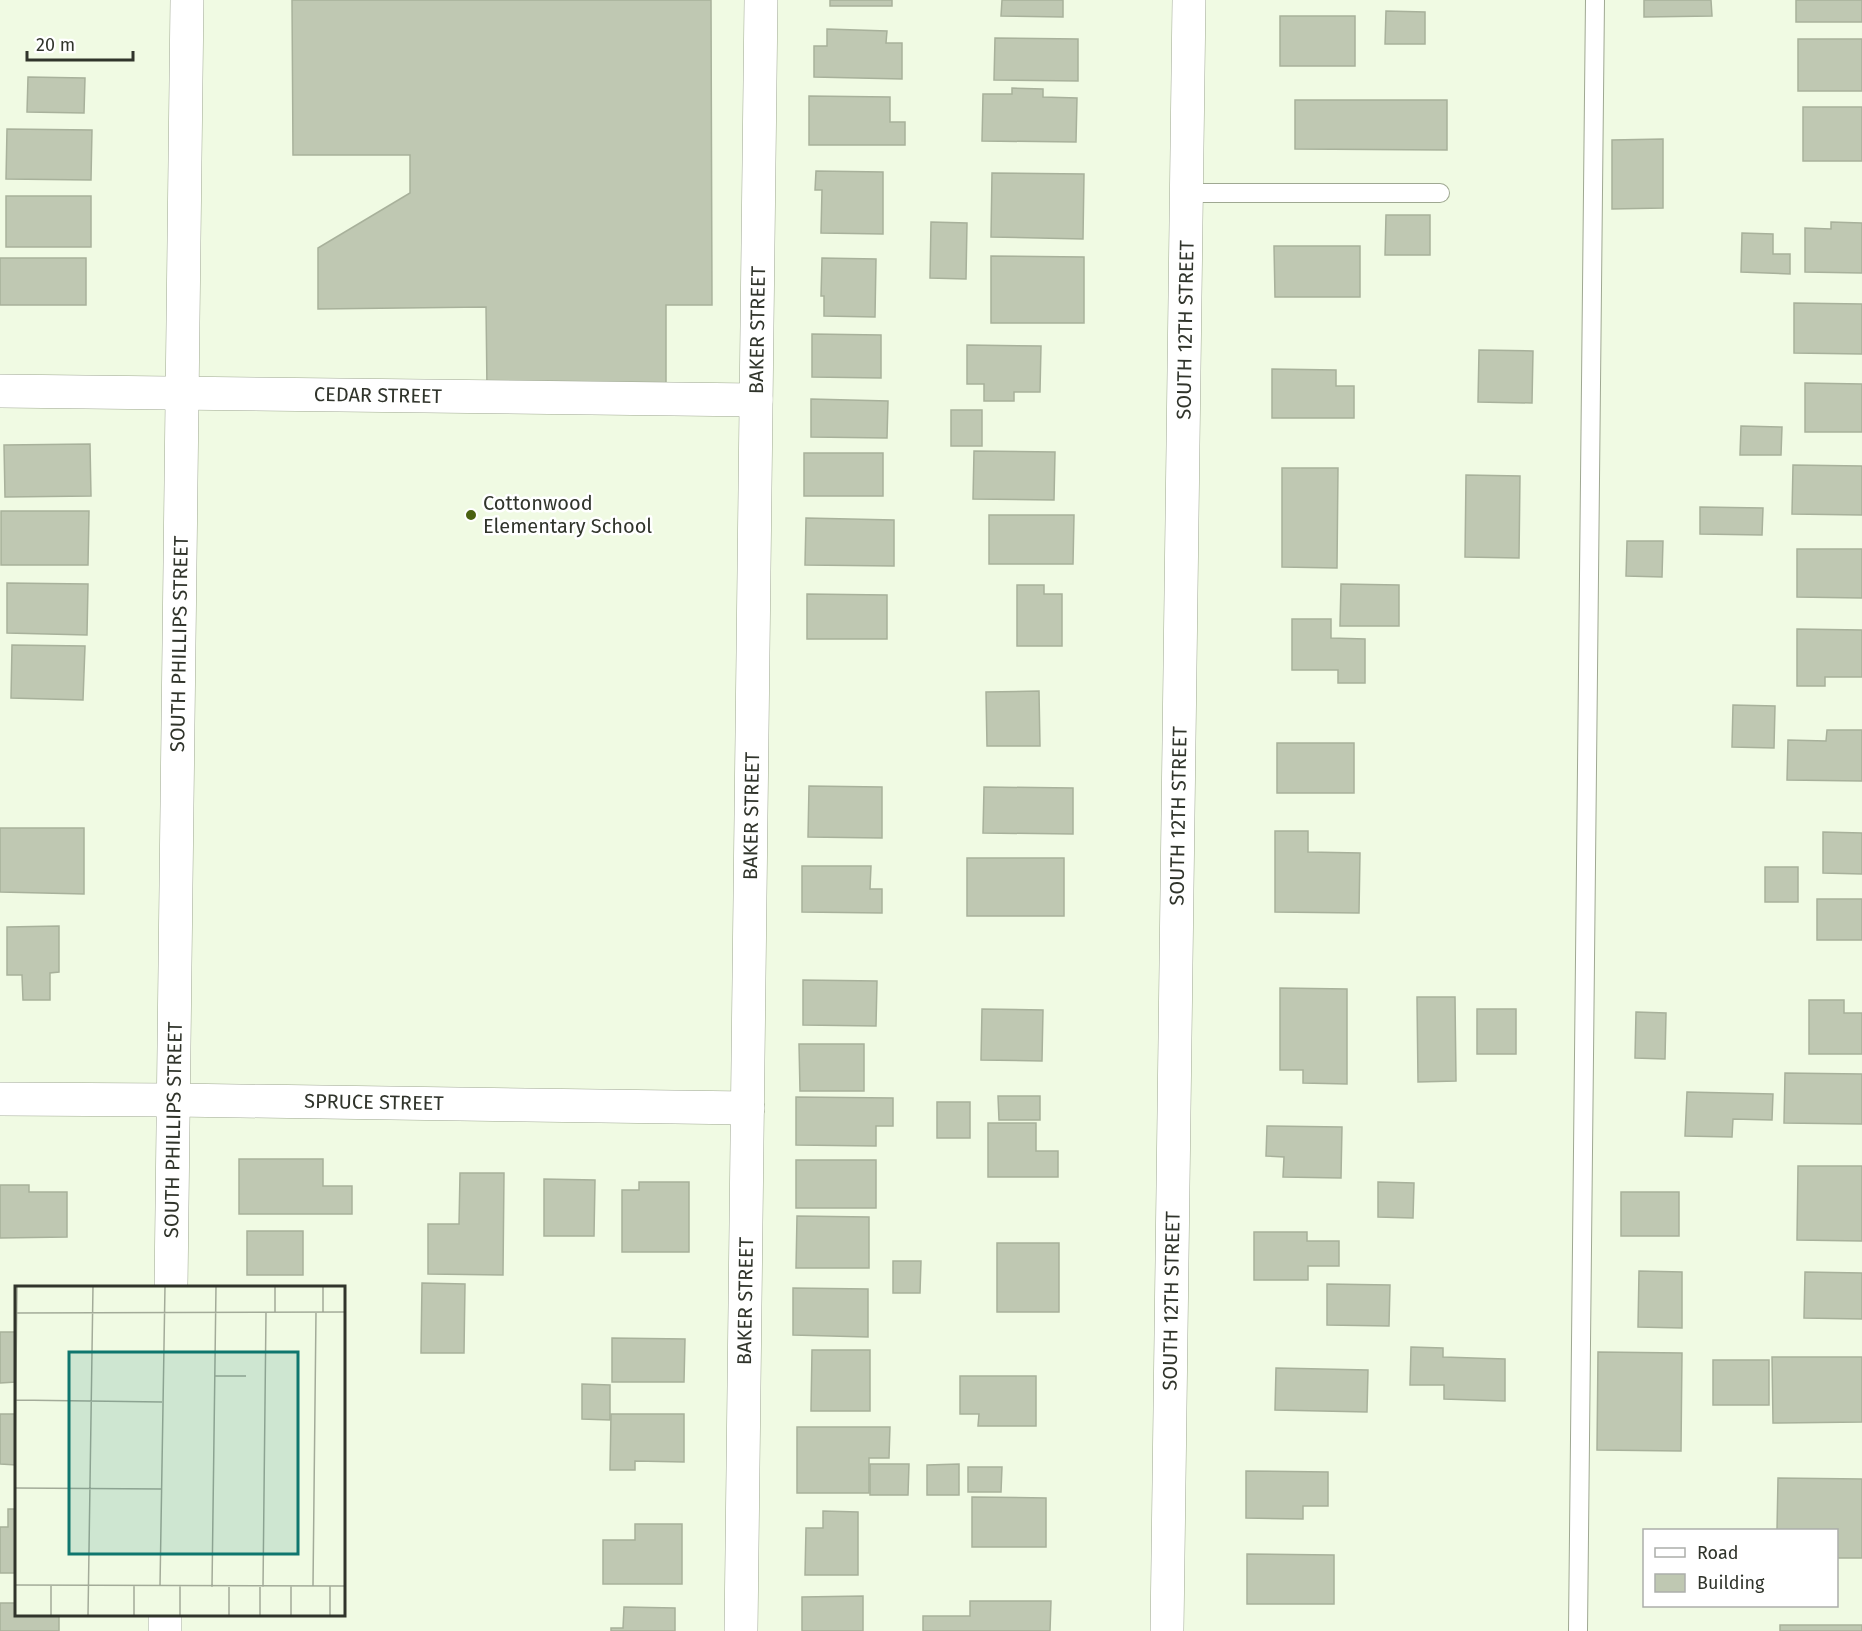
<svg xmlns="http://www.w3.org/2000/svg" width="1862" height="1631" viewBox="0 0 1862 1631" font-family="'Fira Sans',sans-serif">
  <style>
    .building { fill: #bfc8b2; stroke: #a8b19b; stroke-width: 1.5 }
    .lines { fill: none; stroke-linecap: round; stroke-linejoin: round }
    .lane-casing { stroke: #9fa892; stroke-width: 20 }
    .street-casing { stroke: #9fa892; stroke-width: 34 }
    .lane { stroke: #fff; stroke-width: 18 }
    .street { stroke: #fff; stroke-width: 33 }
    .poi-dot { fill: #49610f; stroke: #fff; stroke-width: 2 }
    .labels { text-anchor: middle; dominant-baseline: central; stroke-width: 5; stroke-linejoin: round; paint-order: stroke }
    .street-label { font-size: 20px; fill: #30342b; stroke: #fff }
    .poi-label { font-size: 20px; fill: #30342b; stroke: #fff; text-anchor: start }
    .inset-road { fill: none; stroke: #a3ab99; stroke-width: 1.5 }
    .view { fill: #0f766e; fill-opacity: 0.15; stroke: #0f766e; stroke-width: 3 }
    .inset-edge { fill: none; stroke: #30342b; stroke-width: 3 }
  </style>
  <rect width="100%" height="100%" fill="#f0fae3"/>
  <g class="building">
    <polygon points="292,0 711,0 712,305 666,305 666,388 487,389 486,307 318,309 318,248 410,193 410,155 293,155"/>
    <rect x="830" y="0" width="62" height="6"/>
    <polygon points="1002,0 1063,0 1063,17 1001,16"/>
    <polygon points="1644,0 1711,0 1712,16 1644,17"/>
    <rect x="1796" y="0" width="66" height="22"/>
    <polygon points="1386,11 1425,12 1425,44 1385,44"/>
    <rect x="1280" y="16" width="75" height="50"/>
    <polygon points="827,29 887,31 886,43 902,43 902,79 814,77 814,46 827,46"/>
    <polygon points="995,38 1078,39 1078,81 994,80"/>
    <rect x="1798" y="39" width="64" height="52"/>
    <polygon points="28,77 85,78 84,113 27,112"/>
    <polygon points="1012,88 1043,89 1043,97 1077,98 1076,142 982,141 983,94 1012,94"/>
    <polygon points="809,96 890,97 890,122 905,122 905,145 809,145"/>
    <polygon points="1295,100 1447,100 1447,150 1295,149"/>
    <rect x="1803" y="107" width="59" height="54"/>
    <polygon points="7,129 92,130 91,180 6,179"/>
    <polygon points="1663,139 1663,208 1612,209 1612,140"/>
    <polygon points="816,171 883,172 883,234 821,233 822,190 815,190"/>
    <polygon points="992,173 1084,174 1083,239 991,237"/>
    <rect x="6" y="196" width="85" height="51"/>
    <polygon points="1386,215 1430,215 1430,255 1385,255"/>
    <polygon points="931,222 967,223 966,279 930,278"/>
    <polygon points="1831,222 1862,223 1862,273 1805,272 1805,228 1831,229"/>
    <polygon points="1742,233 1773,234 1773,254 1790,254 1790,274 1741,272"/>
    <polygon points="1274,246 1360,246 1360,297 1275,297"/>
    <polygon points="991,256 1084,257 1084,323 991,323"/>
    <rect x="0" y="258" width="86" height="47"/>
    <polygon points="822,258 876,259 875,317 824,316 824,296 821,296"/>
    <polygon points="1794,303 1862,304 1862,354 1794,353"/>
    <polygon points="812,334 881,335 881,378 812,377"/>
    <polygon points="967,345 1041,346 1040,392 1014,392 1014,401 984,401 984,384 967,384"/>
    <polygon points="1479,350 1533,351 1532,403 1478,402"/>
    <polygon points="1272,369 1336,370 1336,386 1354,386 1354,418 1272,418"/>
    <polygon points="1805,383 1862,384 1862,432 1805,432"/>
    <polygon points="811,399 888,401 887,438 811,437"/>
    <rect x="951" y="410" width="31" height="36"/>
    <polygon points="1741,426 1782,427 1781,455 1740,455"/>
    <polygon points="90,444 91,496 5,497 4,445"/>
    <polygon points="974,451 1055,452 1054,500 973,499"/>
    <rect x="804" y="453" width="79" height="43"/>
    <polygon points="1793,465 1862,466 1862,515 1792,514"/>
    <polygon points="1282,468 1338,468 1337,568 1282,567"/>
    <polygon points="1466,475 1520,476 1519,558 1465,557"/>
    <polygon points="1700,507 1763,508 1762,535 1700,534"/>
    <polygon points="1,511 89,511 88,565 1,565"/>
    <polygon points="989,515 1074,515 1073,564 989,564"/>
    <polygon points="806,518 894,520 894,566 805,565"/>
    <polygon points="1627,541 1663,541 1662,577 1626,576"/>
    <polygon points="1797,549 1862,549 1862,598 1797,597"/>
    <polygon points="7,583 88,584 87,635 7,633"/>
    <polygon points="1341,584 1399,585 1399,626 1340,626"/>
    <polygon points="1017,585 1044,585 1044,594 1062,594 1062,646 1017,646"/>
    <polygon points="807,594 887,595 887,639 807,639"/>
    <polygon points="1292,619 1331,619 1331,638 1365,639 1365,683 1338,683 1338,670 1292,670"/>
    <polygon points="1797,629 1862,630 1862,677 1825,677 1825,686 1797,686"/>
    <polygon points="12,645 85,646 83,700 11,698"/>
    <polygon points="1039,691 1040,746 987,746 986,692"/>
    <polygon points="1733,705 1775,706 1774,748 1732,747"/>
    <polygon points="1827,730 1862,730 1862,781 1787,780 1788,740 1826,741"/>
    <rect x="1277" y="743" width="77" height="50"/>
    <polygon points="809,786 882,787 882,838 808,837"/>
    <polygon points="984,787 1073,788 1073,834 983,833"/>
    <polygon points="0,828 84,828 84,894 0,892"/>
    <polygon points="1275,831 1308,831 1308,852 1360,853 1359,913 1275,912"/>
    <polygon points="1823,832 1862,833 1862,874 1823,873"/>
    <rect x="967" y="858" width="97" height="58"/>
    <polygon points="802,866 871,866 870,889 882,889 882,913 802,912"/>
    <rect x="1765" y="867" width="33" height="35"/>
    <rect x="1817" y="899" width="45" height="41"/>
    <polygon points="59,926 59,972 50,973 50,1000 23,1000 22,975 7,975 7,927"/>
    <polygon points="803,980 877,981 876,1026 803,1025"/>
    <polygon points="1280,988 1347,989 1347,1084 1303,1083 1303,1070 1280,1070"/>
    <polygon points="1417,997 1455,997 1456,1081 1418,1082"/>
    <polygon points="1809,1000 1844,1000 1844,1013 1862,1013 1862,1054 1809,1054"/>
    <polygon points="982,1009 1043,1010 1042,1061 981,1060"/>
    <rect x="1477" y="1009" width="39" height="45"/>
    <polygon points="1636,1012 1666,1013 1665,1059 1635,1058"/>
    <polygon points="799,1044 864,1044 864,1091 800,1091"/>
    <polygon points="1785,1073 1862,1074 1862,1124 1784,1123"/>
    <polygon points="1687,1092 1773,1094 1772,1120 1733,1119 1732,1137 1685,1136"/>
    <polygon points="998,1096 1040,1096 1040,1120 999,1120"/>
    <polygon points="796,1097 893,1098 893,1126 876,1126 876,1146 796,1145"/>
    <rect x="937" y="1102" width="33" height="36"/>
    <polygon points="988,1123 1036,1123 1036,1151 1058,1151 1058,1177 988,1177"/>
    <polygon points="1267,1126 1342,1127 1341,1178 1283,1177 1284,1157 1266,1156"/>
    <polygon points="239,1159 323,1159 323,1186 352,1186 352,1214 239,1214"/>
    <rect x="796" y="1160" width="80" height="48"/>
    <polygon points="1798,1166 1862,1166 1862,1241 1797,1240"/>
    <polygon points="460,1173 504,1173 503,1275 428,1274 428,1224 459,1224"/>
    <polygon points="544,1179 595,1180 594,1236 544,1236"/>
    <polygon points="639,1182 689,1182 689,1252 622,1252 622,1190 639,1190"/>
    <polygon points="1378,1182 1414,1183 1413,1218 1378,1217"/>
    <polygon points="0,1185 29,1185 29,1192 67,1192 67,1237 0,1238"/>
    <rect x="1621" y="1192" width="58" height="44"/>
    <polygon points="797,1216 869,1217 869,1268 796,1268"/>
    <rect x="247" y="1231" width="56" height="44"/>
    <polygon points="1254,1232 1307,1232 1307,1241 1339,1241 1339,1266 1308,1266 1308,1280 1254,1280"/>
    <rect x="997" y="1243" width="62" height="69"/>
    <polygon points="893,1261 921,1261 920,1293 893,1293"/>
    <polygon points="1639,1271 1682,1272 1682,1328 1638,1327"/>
    <polygon points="1805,1272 1862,1273 1862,1319 1804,1318"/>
    <polygon points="422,1283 465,1284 464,1353 421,1353"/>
    <polygon points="1327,1284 1390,1285 1389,1326 1327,1325"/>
    <polygon points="793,1288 868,1289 868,1337 793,1335"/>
    <polygon points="0,1332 16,1332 16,1382 0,1383"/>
    <polygon points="612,1338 685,1339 684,1382 612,1382"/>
    <polygon points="1411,1347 1443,1348 1443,1357 1505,1359 1505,1401 1444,1399 1444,1385 1410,1385"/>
    <polygon points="812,1350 870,1350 870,1411 811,1411"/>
    <polygon points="1598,1352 1682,1353 1681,1451 1597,1450"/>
    <polygon points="1772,1357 1862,1357 1862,1422 1773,1423"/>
    <rect x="1713" y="1360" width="56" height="45"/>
    <polygon points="1276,1368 1368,1370 1367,1412 1275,1410"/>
    <polygon points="960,1376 1036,1376 1036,1426 978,1426 979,1414 960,1414"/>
    <polygon points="582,1384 610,1385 610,1420 582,1419"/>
    <polygon points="0,1414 16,1414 16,1465 0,1464"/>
    <polygon points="611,1414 684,1414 684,1462 635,1461 635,1470 610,1470"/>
    <polygon points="797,1427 890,1427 889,1458 869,1458 869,1493 797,1493"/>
    <polygon points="870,1464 909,1464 908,1495 870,1495"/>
    <polygon points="959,1464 959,1495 927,1495 927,1465"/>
    <polygon points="968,1467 1002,1467 1001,1492 968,1492"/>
    <polygon points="1246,1471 1328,1472 1328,1506 1303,1506 1303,1519 1246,1518"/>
    <polygon points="1778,1478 1862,1479 1862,1558 1836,1558 1836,1530 1777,1530"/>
    <polygon points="972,1497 1046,1498 1046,1547 972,1547"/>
    <polygon points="8,1509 16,1509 16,1573 0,1573 0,1527 8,1527"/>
    <polygon points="823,1511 858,1512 858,1575 805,1575 806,1528 823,1528"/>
    <polygon points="635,1524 682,1524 682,1584 603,1584 603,1540 635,1540"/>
    <polygon points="1247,1554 1334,1555 1334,1604 1247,1604"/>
    <polygon points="863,1596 863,1631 802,1631 802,1597"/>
    <polygon points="970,1601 1051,1601 1050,1631 923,1631 923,1616 970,1616"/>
    <polygon points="0,1603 16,1603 16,1614 59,1614 59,1631 0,1631"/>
    <polygon points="624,1607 675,1608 675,1631 611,1631 611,1628 623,1628"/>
    <rect x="1780" y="1625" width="82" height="6"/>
  </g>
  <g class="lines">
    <g class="lane-casing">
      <g id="lane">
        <polyline points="1187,193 1440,193"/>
        <polyline points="1578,1631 1595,0"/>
      </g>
    </g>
    <g class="street-casing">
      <g id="street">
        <polyline points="0,391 756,400"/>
        <polyline points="0,1099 174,1100 748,1108"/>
        <polyline points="171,1288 187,0"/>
        <polyline points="165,1631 165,1614"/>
        <polyline points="741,1631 761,0"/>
        <polyline points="1167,1631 1189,0"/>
      </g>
    </g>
    <use href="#lane" class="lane"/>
    <use href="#street" class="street"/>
  </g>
  <circle class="poi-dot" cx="471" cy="515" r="6"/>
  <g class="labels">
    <g class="street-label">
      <text transform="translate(757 330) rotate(-89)">BAKER STREET</text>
      <text transform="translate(1185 330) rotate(-89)">SOUTH 12TH STREET</text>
      <text transform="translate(378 395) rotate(1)">CEDAR STREET</text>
      <text transform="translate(179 644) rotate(-89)">SOUTH PHILLIPS STREET</text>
      <text transform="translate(751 816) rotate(-89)">BAKER STREET</text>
      <text transform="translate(1178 816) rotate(-89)">SOUTH 12TH STREET</text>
      <text transform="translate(374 1102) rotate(1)">SPRUCE STREET</text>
      <text transform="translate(173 1130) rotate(-89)">SOUTH PHILLIPS STREET</text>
      <text transform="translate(745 1301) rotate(-89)">BAKER STREET</text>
      <text transform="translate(1171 1301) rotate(-89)">SOUTH 12TH STREET</text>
    </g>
    <g class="poi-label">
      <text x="483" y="503">Cottonwood<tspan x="483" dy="23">Elementary School</tspan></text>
    </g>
  </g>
  <g transform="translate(15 1286)">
    <rect width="330" height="330" fill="#f0fae3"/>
    <path class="inset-road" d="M260,26v-26M308,26v-26M0,27l330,-1M200,90h31M0,114l147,2M0,169l2,-169M0,202l146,1M0,299l330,1M145,300l5,-300M298,300l3,-274M197,301l4,-301M248,301l3,-275M36,330v-31M73,330l5,-330M119,330v-30M165,330v-30M214,330v-29M245,330v-29M276,330v-30M315,330v-30"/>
    <path class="view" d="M54,66h229v202h-229z"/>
    <rect width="330" height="330" class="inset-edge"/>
  </g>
  <rect x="1643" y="1529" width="195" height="78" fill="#ffffff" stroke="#acaeaa" stroke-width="1.5"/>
  <rect x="1655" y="1548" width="30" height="9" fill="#ffffff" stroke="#acaeaa" stroke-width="1.5"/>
  <text x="1697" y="1559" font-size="18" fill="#30342b">Road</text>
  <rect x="1655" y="1574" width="30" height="18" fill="#bfc8b2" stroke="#acaeaa" stroke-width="1.5"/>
  <text x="1697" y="1589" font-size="18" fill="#30342b">Building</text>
  <path d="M27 51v9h106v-9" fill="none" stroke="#30342b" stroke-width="3"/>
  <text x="36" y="51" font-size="18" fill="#30342b" stroke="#ffffff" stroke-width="4.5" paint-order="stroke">20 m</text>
</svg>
